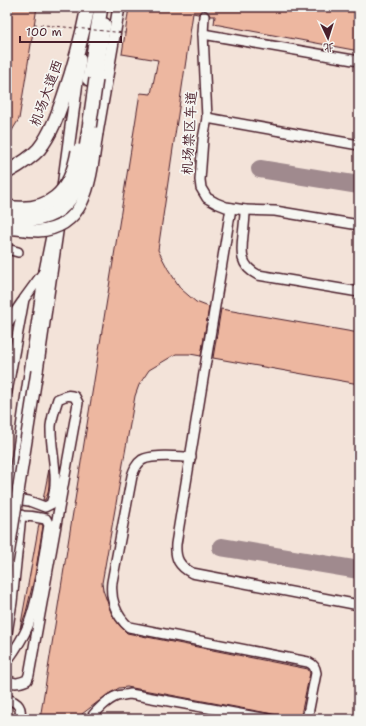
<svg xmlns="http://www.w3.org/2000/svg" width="366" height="726" viewBox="0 0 366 726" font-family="'Shantell Sans','LXGW WenKai TC',sans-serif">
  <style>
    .built { fill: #f3e3d9 }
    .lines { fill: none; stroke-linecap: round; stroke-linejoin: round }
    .taxiway { stroke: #a08a8e; stroke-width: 18 }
    .building { fill: #edb7a0; stroke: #4a1f2b }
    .minor-tunnel { stroke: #d4cbca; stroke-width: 9; stroke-dasharray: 9 4.5; stroke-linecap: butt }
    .minor-casing { stroke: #4a1f2b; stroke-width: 12 }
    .major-casing { stroke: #4a1f2b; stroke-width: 14 }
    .highway-casing { stroke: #4a1f2b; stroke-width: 16 }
    .minor { stroke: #f6f6f2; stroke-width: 9 }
    .major { stroke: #f6f6f2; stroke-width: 11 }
    .highway { stroke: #f6f6f2; stroke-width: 13 }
    .major-bridge-casing { stroke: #4a1f2b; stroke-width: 14; stroke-linecap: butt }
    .highway-bridge-casing { stroke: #4a1f2b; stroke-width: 16; stroke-linecap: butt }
    .path-bridge { stroke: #4a1f2b; stroke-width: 1; stroke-dasharray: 3 3; stroke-linecap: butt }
    .major-bridge { stroke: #f6f6f2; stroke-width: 11 }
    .highway-bridge { stroke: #f6f6f2; stroke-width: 13 }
    .labels { text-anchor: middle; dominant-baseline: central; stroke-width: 3.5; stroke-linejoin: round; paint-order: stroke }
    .street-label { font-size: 14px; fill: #4a1f2b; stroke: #f6f6f2 }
  </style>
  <rect width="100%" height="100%" fill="#f6f6f2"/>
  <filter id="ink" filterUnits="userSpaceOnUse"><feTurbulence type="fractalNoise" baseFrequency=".025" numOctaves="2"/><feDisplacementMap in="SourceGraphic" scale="8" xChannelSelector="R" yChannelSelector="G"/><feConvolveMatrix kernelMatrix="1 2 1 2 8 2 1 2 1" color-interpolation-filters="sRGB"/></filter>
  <g filter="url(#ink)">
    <rect class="built" x="7" y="7" width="352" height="712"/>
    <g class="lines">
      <g class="taxiway">
        <polyline points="260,169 359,185"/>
        <polyline points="221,547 359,570"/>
      </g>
    </g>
    <g class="building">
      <polygon points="7,7 37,7 19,119 7,139"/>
      <polygon points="129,7 359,7 359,51 214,24 215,16 210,16 208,11 205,10 201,11 198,14 193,13 158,250 168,269 181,289 196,302 209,307 201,356 190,354 176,354 149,370 139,385 135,396 102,583 103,590 112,615 120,626 127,633 308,669 310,673 300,719 127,687 119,688 107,695 82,714 79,719 40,719 140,93 151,94 158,60 122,54"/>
      <polygon points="221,309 359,333 359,384 213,358"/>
      <polygon points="49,469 49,485 48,493 45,500 43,500"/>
      <polygon points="39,524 42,524 43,526 35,575 26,612 20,629"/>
    </g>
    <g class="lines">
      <polyline class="minor-tunnel" points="204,16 206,7"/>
      <g class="minor-casing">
        <g id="minor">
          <polyline points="203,34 204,16"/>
          <path d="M359,61l-156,-27 4,84 -4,21 -3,41 1,8 6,10 9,5 10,4 19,3c0,8 -1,17 -2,25 -2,18 -3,31 15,40l101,17"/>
          <polyline points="207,118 359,145"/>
          <path d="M231,208l-55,336c-1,15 3,22 16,29l167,32"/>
          <polyline points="245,210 275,211 359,225"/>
          <polyline points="7,249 18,252"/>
          <polyline points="7,324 22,302"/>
          <polyline points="7,392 24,299 43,273"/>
          <path d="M191,457c-12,0 -39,-3 -49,3 -6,4 -8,10 -10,16l-20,106c-2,17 4,34 17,45l179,35c6,3 7,5 8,11l-8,41 -2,5"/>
          <polyline points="7,523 44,271 53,226"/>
          <polyline points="7,633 12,602 21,515"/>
          <path d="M7,661c8,-11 16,-23 21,-35 12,-32 15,-67 21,-101l-3,-6c-13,-3 -24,-4 -38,-3"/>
          <path d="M7,679c6,6 13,4 20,1l2,-5 49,-272 -3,-6c-7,-3 -10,-1 -17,2 -3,9 -6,18 -7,27 -1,26 10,53 0,78l-6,3 -16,-6 -19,-3"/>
          <path d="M7,699c11,3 16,9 12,20"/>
          <path d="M90,719c6,-8 18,-20 27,-23 4,-1 9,-1 13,-2l138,25"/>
        </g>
      </g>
      <g class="major-casing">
        <g id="major">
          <polyline points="96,79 105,24"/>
          <polyline points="97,133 119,7"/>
          <polyline points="63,187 80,59"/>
          <polyline points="37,371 61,204"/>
        </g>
      </g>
      <g class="highway-casing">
        <g id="highway">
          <polyline points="89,79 101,7"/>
          <path d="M7,172c11,-6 24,-14 32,-23 12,-15 19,-35 25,-53 10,-29 18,-59 24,-89"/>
        </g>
      </g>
      <use href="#minor" class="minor"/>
      <use href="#major" class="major"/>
      <use href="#highway" class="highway"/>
      <g class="major-bridge-casing">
        <g id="major-bridge">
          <path d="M7,228c10,1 20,3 31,3 52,-3 53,-59 59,-98"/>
          <polyline points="7,562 37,371"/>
        </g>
      </g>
      <g class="highway-bridge-casing">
        <g id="highway-bridge">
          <path d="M7,207c43,7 64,-15 71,-56"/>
          <path d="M7,219c39,5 60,-6 75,-42l14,-98"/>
        </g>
      </g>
      <polyline class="path-bridge" points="34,24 125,33"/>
      <use href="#major-bridge" class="major-bridge"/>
      <use href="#highway-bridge" class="highway-bridge"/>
    </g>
  </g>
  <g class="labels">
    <g class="street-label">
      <text transform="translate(46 93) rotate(-70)">机场大道西</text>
      <text transform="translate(189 133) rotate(-87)">机场禁区车道</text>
    </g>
  </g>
  <rect width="366" height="726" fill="none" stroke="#f6f6f2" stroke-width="24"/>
  <rect x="12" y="12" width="342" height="702" fill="none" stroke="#4a1f2b" stroke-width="1.5" filter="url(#ink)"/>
  <g transform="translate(328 38) rotate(176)" stroke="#f6f6f2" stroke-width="3" paint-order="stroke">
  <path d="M0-3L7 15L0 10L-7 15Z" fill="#4a1f2b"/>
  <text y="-6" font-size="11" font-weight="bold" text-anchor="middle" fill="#4a1f2b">北</text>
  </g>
  <path d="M20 36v6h101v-6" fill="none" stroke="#4a1f2b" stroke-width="2"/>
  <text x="26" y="36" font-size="12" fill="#4a1f2b" stroke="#f6f6f2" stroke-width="3" paint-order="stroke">100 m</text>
</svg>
